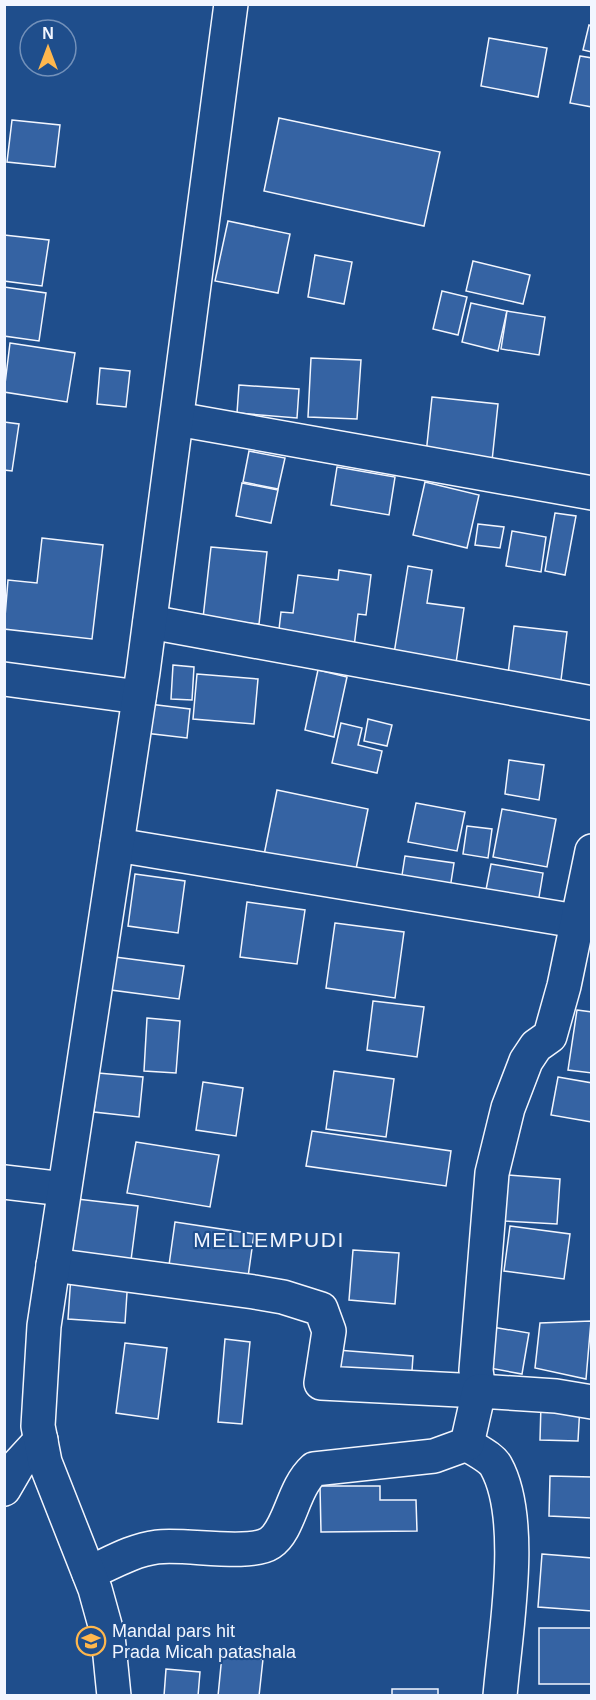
<svg xmlns="http://www.w3.org/2000/svg" width="596" height="1700" viewBox="0 0 596 1700" font-family="Helvetica,sans-serif">
  <style>
    .building { fill: #3563a3; stroke: #f2f6ff; stroke-width: 1.5 }
    .lines { fill: none; stroke-linecap: round; stroke-linejoin: round }
    .minor-casing { stroke: #f2f6ff; stroke-width: 36 }
    .major-casing { stroke: #f2f6ff; stroke-width: 36 }
    .minor { stroke: #1f4e8c; stroke-width: 33 }
    .major { stroke: #1f4e8c; stroke-width: 33 }
    .labels { text-anchor: middle; dominant-baseline: central; stroke-width: 4.5; stroke-linejoin: round; paint-order: stroke }
    .poi-label { font-size: 18px; fill: #f2f6ff; stroke: #1f4e8c; text-anchor: start }
    .quarter-label { font-size: 21px; letter-spacing: 1.5px; fill: #f2f6ff; stroke: #1f4e8c }
  </style>
  <rect width="100%" height="100%" fill="#1f4e8c"/>
  <g class="building">
    <polygon points="589,25 592,26 592,52 583,50"/>
    <polygon points="489,38 547,48 538,97 481,86"/>
    <polygon points="580,56 592,58 592,107 570,103"/>
    <polygon points="279,118 440,152 424,226 264,191"/>
    <polygon points="12,120 60,125 55,167 7,162"/>
    <polygon points="228,221 290,234 278,293 215,281"/>
    <polygon points="4,235 49,240 42,286 4,281"/>
    <polygon points="315,255 352,262 344,304 308,297"/>
    <polygon points="473,261 530,275 523,304 466,291"/>
    <polygon points="4,287 46,293 39,341 4,336"/>
    <polygon points="442,291 467,297 458,335 433,329"/>
    <polygon points="471,303 507,311 498,351 462,342"/>
    <polygon points="507,311 545,317 539,355 501,349"/>
    <polygon points="10,343 75,353 67,402 4,392"/>
    <polygon points="311,358 361,360 357,419 308,417"/>
    <polygon points="100,368 130,371 126,407 97,404"/>
    <polygon points="239,385 299,389 297,418 237,413"/>
    <polygon points="432,397 498,404 492,461 426,454"/>
    <polygon points="4,422 19,424 12,471 4,470"/>
    <polygon points="249,451 285,458 278,489 243,482"/>
    <polygon points="337,467 395,477 389,515 331,505"/>
    <polygon points="425,482 479,495 467,548 413,535"/>
    <polygon points="242,483 278,490 271,523 236,516"/>
    <polygon points="555,513 576,516 565,575 545,571"/>
    <polygon points="478,524 504,527 500,548 475,545"/>
    <polygon points="512,531 546,537 541,572 506,566"/>
    <polygon points="42,538 103,545 92,639 4,629 8,580 37,583"/>
    <polygon points="211,547 267,552 259,624 203,618"/>
    <polygon points="408,566 432,570 427,603 464,608 455,670 393,660"/>
    <polygon points="339,570 371,575 366,615 358,614 354,647 278,638 281,612 293,613 298,575 338,580"/>
    <polygon points="514,626 567,632 560,688 507,682"/>
    <polygon points="173,665 194,667 192,700 171,699"/>
    <polygon points="318,670 347,677 334,737 305,730"/>
    <polygon points="197,674 258,679 254,724 193,719"/>
    <polygon points="149,704 190,709 187,738 145,733"/>
    <polygon points="368,719 392,725 387,746 364,741"/>
    <polygon points="341,723 362,728 358,745 382,751 377,773 332,763"/>
    <polygon points="509,760 544,765 539,800 505,794"/>
    <polygon points="277,790 368,809 355,874 264,855"/>
    <polygon points="416,803 465,812 457,851 408,842"/>
    <polygon points="502,809 556,819 547,867 493,857"/>
    <polygon points="467,826 492,829 488,858 463,854"/>
    <polygon points="405,856 454,863 449,895 400,888"/>
    <polygon points="491,864 543,873 537,909 484,900"/>
    <polygon points="135,874 185,881 178,933 128,926"/>
    <polygon points="247,902 305,910 297,964 240,957"/>
    <polygon points="335,923 404,932 395,998 326,988"/>
    <polygon points="115,957 184,966 179,999 111,990"/>
    <polygon points="373,1001 424,1007 417,1057 367,1050"/>
    <polygon points="577,1010 592,1012 592,1073 568,1070"/>
    <polygon points="147,1018 180,1021 176,1073 144,1071"/>
    <polygon points="334,1071 394,1079 386,1137 326,1129"/>
    <polygon points="98,1073 143,1077 139,1117 94,1112"/>
    <polygon points="558,1077 592,1083 592,1122 551,1115"/>
    <polygon points="203,1082 243,1088 236,1136 196,1130"/>
    <polygon points="312,1131 451,1151 446,1186 306,1166"/>
    <polygon points="136,1142 219,1155 210,1207 127,1193"/>
    <polygon points="507,1175 560,1179 557,1224 505,1221"/>
    <polygon points="77,1199 138,1206 131,1260 70,1253"/>
    <polygon points="175,1222 254,1234 248,1277 169,1265"/>
    <polygon points="510,1226 570,1234 564,1279 504,1271"/>
    <polygon points="353,1250 399,1253 395,1304 349,1300"/>
    <polygon points="71,1275 128,1278 125,1323 68,1319"/>
    <polygon points="591,1321 586,1379 535,1368 540,1323"/>
    <polygon points="492,1327 529,1333 522,1374 484,1367"/>
    <polygon points="225,1339 250,1342 242,1424 218,1422"/>
    <polygon points="125,1343 167,1348 158,1419 116,1413"/>
    <polygon points="337,1350 413,1356 411,1385 335,1379"/>
    <polygon points="541,1404 580,1405 578,1441 540,1440"/>
    <polygon points="550,1476 592,1477 592,1518 549,1516"/>
    <polygon points="320,1486 380,1486 380,1500 416,1500 417,1531 321,1532"/>
    <polygon points="542,1554 592,1558 592,1611 538,1607"/>
    <rect x="539" y="1628" width="53" height="56"/>
    <polygon points="222,1655 263,1659 259,1696 218,1696"/>
    <polygon points="166,1669 200,1672 198,1696 164,1696"/>
    <rect x="392" y="1689" width="46" height="7"/>
  </g>
  <g class="lines">
    <g class="minor-casing">
      <g id="minor">
        <polyline points="177,419 592,493"/>
        <polyline points="150,622 592,703"/>
        <polyline points="4,679 139,697"/>
        <polyline points="117,845 576,921"/>
        <polyline points="4,1182 64,1189"/>
        <polyline points="53,1265 254,1292 283,1297 321,1309 329,1331 321,1383 479,1391 476,1370 492,1173 508,1108 526,1061 536,1046 550,1036 564,986 592,851"/>
        <path d="M467,1444c8,6 24,13 29,22 30,54 9,168 4,230"/>
        <polyline points="4,1489 18,1465 41,1440"/>
        <path d="M89,1573c22,-10 44,-23 68,-26 28,-4 92,10 113,-4 20,-13 22,-54 44,-74l120,-13 33,-12 12,-53 77,5 36,6"/>
      </g>
    </g>
    <g class="major-casing">
      <polyline id="major" points="114,1696 108,1636 95,1589 45,1462 38,1426 44,1326 143,672 231,4"/>
    </g>
    <use href="#minor" class="minor"/>
    <use href="#major" class="major"/>
  </g>
  <defs>
    <g id="school-ring" transform="scale(1.5)"><circle r="9.5" fill="#1f4e8c" stroke="#ffb74d" stroke-width="1.5"/><path d="M0-5L7-2L0 1L-7-2ZM-4 1L0 2.5L4 1V4Q0 6-4 4Z" fill="#ffb74d"/></g>
  </defs>
  <g fill-rule="evenodd">
    <use href="#school-ring" x="91" y="1641"/>
  </g>
  <g class="labels">
    <g class="poi-label">
      <text x="112" y="1631">Mandal pars hit<tspan x="112" dy="21">Prada Micah patashala</tspan></text>
    </g>
    <g class="quarter-label">
      <text x="269" y="1239">MELLEMPUDI</text>
    </g>
  </g>
  <rect width="596" height="1700" fill="none" stroke="#f2f6ff" stroke-width="12"/>
  <g transform="translate(48 48)"><circle r="28" fill="#1f4e8c" stroke="#7391ba" stroke-width="1.5"/>
  <path d="M0-4.5L10 22L0 15L-10 22Z" fill="#ffb74d"/>
  <text y="-9" font-size="16" font-weight="bold" text-anchor="middle" fill="#f2f6ff">N</text>
  </g>
</svg>
